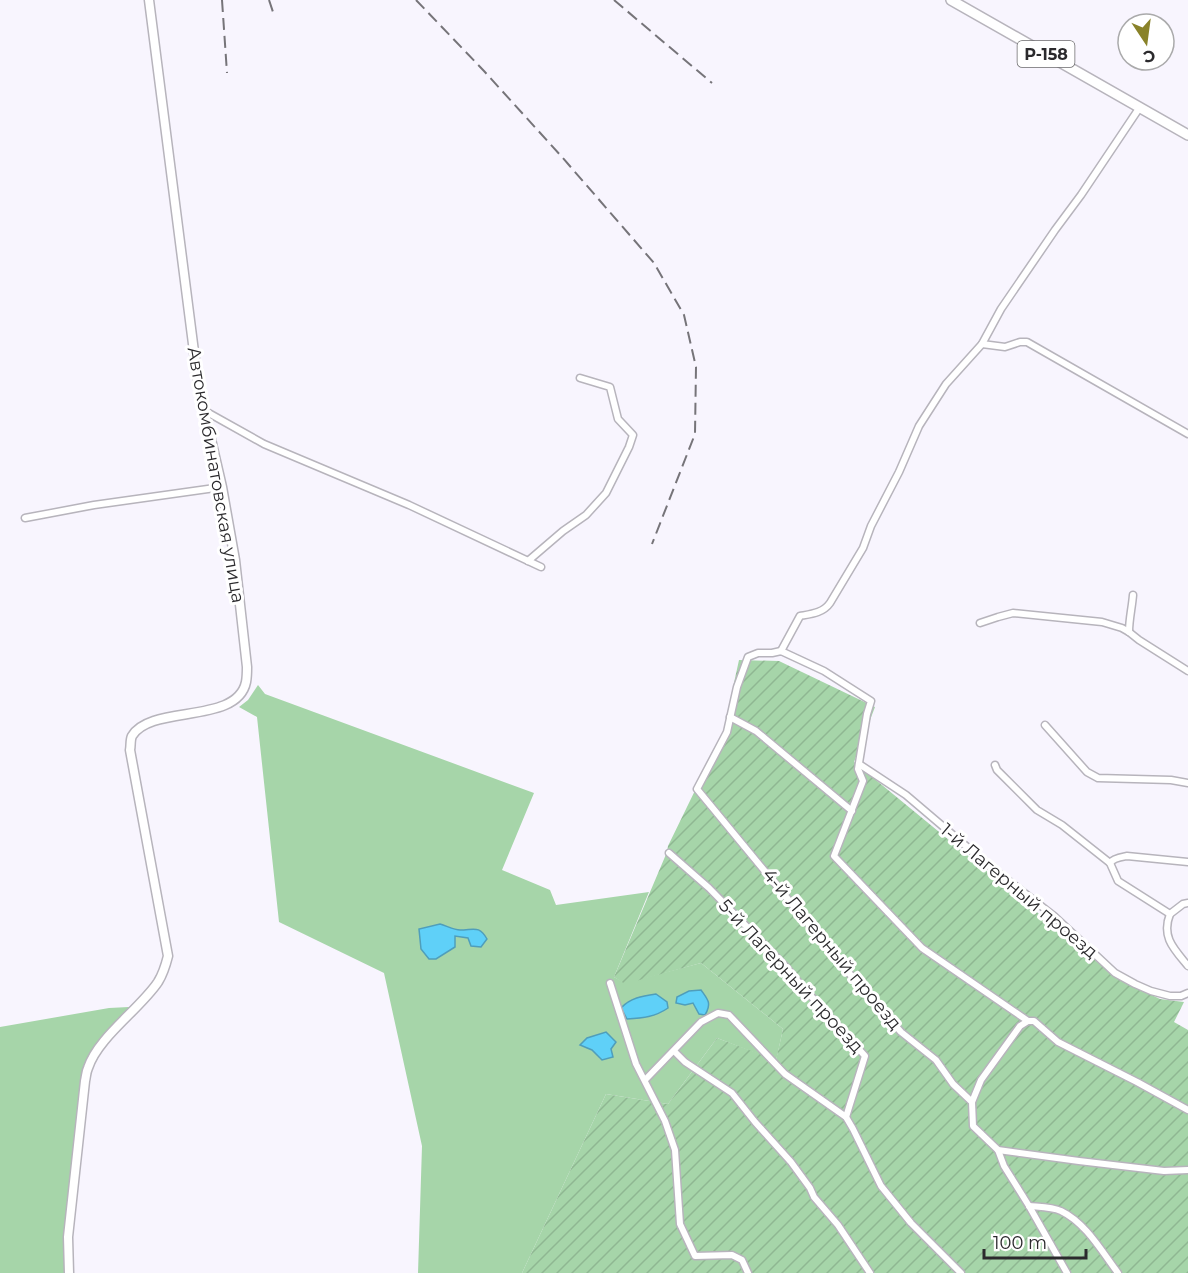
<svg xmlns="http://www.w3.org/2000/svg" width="1188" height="1273" viewBox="0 0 1188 1273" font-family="Montserrat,sans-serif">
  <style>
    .grass { fill: #a6d5a9 }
    .garden { fill: url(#garden-furrows) }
    .water { fill: #5fd0f8; stroke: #4f9ebb; stroke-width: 1.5 }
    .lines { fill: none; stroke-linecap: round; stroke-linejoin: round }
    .street-casing { stroke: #b7b4bc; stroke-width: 9 }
    .secondary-casing { stroke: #b7b4bc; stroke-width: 11 }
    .primary-casing { stroke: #b7b4bc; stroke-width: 12 }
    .street { stroke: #fff; stroke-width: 6 }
    .secondary { stroke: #fff; stroke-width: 8 }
    .primary { stroke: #fff; stroke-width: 9 }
    .rail { stroke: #767479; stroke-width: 2; stroke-dasharray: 12 6; stroke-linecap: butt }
    .labels { text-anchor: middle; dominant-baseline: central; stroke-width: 6; stroke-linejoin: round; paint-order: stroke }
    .shield { fill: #fff; stroke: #6b6a6c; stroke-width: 1.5 }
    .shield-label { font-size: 16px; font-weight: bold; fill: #2b2a2d }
    .street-label { font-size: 18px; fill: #2b2a2d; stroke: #fff }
  </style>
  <defs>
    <pattern id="garden-furrows" width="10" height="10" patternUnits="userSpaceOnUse" patternTransform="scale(1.5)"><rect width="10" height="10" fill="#a6d5a9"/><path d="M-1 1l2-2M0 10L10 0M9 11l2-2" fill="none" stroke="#8fb792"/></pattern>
  </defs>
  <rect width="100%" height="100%" fill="#f8f5fe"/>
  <g class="grass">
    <polygon points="258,685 265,694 534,793 502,870 550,890 556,905 649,892 614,977 625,983 701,963 783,1029 776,1061 717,1038 668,1104 606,1094 522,1273 418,1273 422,1146 384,973 279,922 257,717 239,707 248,700"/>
    <polygon points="129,1007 133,1010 88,1066 69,1273 0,1273 0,1027 109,1008"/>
  </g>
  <polygon class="garden" points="739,660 779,661 875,707 854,762 1117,978 1160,999 1184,1002 1174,1022 1188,1030 1188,1273 522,1273 606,1094 668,1104 717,1038 776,1060 783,1029 701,963 625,984 614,977 667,852 668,846 723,733"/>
  <g class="water">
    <path d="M440,924c7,2 14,6 20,6 14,0 19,-5 27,9l-6,8 -10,-1 -3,-8 -13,-2v11l-19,12h-7l-8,-10 -2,-20z"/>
    <path d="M701,990c7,10 11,13 4,25l-6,-1 -6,-11 -8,2 -9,-2 1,-6 12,-6z"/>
    <path d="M656,994l11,8 1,6c-13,9 -25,10 -41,11l-6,-11c9,-10 21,-12 35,-14z"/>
    <polygon points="606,1032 616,1042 611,1049 613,1057 602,1060 592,1050 580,1045 587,1038"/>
  </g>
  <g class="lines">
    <g class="street-casing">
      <g id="street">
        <polyline points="982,344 1005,347 1020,342 1027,342 1188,434"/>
        <polyline points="205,411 264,444 409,505 541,567"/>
        <polyline points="25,518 94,505 222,487"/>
        <polyline points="528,561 563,531 586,515 606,493 629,447 633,435 618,419 610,387 580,378"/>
        <polyline points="980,623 998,617 1013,613 1102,622 1122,628 1129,632 1139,640 1188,671"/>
        <path d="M1129,632c0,-13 3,-24 4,-37"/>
        <path d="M781,651l19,-35c11,-2 23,-3 30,-13l33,-55 8,-22 28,-54 20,-46 27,-42 36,-40 19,-35 54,-79 26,-35 59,-88"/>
        <polyline points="730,717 756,731 852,811"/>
        <polyline points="1045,725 1087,772 1098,778 1171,780 1188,783"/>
        <polyline points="859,764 906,795 986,863 1054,916 1115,973 1135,984 1151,991 1170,996 1181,996 1188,993"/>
        <polyline points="995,765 997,770 1037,810 1062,825 1110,863 1118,881 1170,914"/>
        <polyline points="669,853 709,888 787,968 801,985 865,1056 846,1117"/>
        <path d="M1110,863c3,-5 12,-6 17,-7l61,6"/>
        <path d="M1170,914c-9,23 4,35 18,52"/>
        <polyline points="1170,914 1183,904 1188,903"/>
        <polyline points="610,983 636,1064 665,1121 675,1150 680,1224 695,1256 732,1255 742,1260 748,1273"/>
        <polyline points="1028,1021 1034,1021 1058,1042 1137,1082 1188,1110"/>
        <polyline points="674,1051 685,1062 732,1093 755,1122 791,1162 810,1188 814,1197 838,1225 870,1273"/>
        <polyline points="645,1080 701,1022 718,1013 729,1015 785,1074 846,1117 853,1129 881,1186 911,1223 961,1273"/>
        <polyline points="972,1102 953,1084 936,1060 901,1032 848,972 697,789 727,732 737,687 748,657 758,653 772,653 781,651 824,671 871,701 867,714 858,769 863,781 834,856 922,948 1028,1021 1020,1026 981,1080 972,1102 973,1126 998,1150 1079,1161 1164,1171 1188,1170"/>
        <polyline points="998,1150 1004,1166 1029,1206 1067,1273"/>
        <path d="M1029,1206c10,1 23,1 32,5 25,12 41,41 57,62"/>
      </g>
    </g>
    <g class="secondary-casing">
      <path id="secondary" d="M69,1273l-1,-36 17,-156c1,-4 1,-9 3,-13 10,-31 52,-59 70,-86 5,-8 8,-18 10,-26l-38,-206c1,-4 0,-10 2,-14 19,-32 105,-11 114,-54 1,-5 1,-10 1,-15l-12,-107 -13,-73 -24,-104 -49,-383"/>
    </g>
    <g class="primary-casing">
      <polyline id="primary" points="951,0 1188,135"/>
    </g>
    <use href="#street" class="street"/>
    <use href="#secondary" class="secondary"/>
    <use href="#primary" class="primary"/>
    <g class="rail">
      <polyline points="222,0 227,73"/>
      <polyline points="269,0 274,15"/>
      <polyline points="416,0 484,71 562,157 654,263 684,315 696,367 695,434 652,544"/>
      <polyline points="614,0 712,83"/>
    </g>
  </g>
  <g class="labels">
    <rect class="shield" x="1017.5" y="41" width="57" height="26" rx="4.5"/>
    <g class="shield-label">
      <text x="1046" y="54">Р-158</text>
    </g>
    <g class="street-label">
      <text transform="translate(216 475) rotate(80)">Автокомбинатовская улица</text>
      <text transform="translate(1019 891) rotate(40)">1-й Лагерный проезд</text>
      <text transform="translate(832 949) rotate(50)">4-й Лагерный проезд</text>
      <text transform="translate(791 976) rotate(47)">5-й Лагерный проезд</text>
    </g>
  </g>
  <g transform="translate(1146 42) rotate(167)"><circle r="28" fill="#ffffff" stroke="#aaaaab" stroke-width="1.5"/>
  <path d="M0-4.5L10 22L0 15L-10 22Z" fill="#898229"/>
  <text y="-9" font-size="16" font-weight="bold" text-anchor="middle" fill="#2b2a2d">С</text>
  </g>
  <path d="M984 1249v9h102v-9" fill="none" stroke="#2b2a2d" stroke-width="3"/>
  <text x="993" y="1249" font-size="18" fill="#2b2a2d" stroke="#ffffff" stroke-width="4.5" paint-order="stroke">100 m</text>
</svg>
